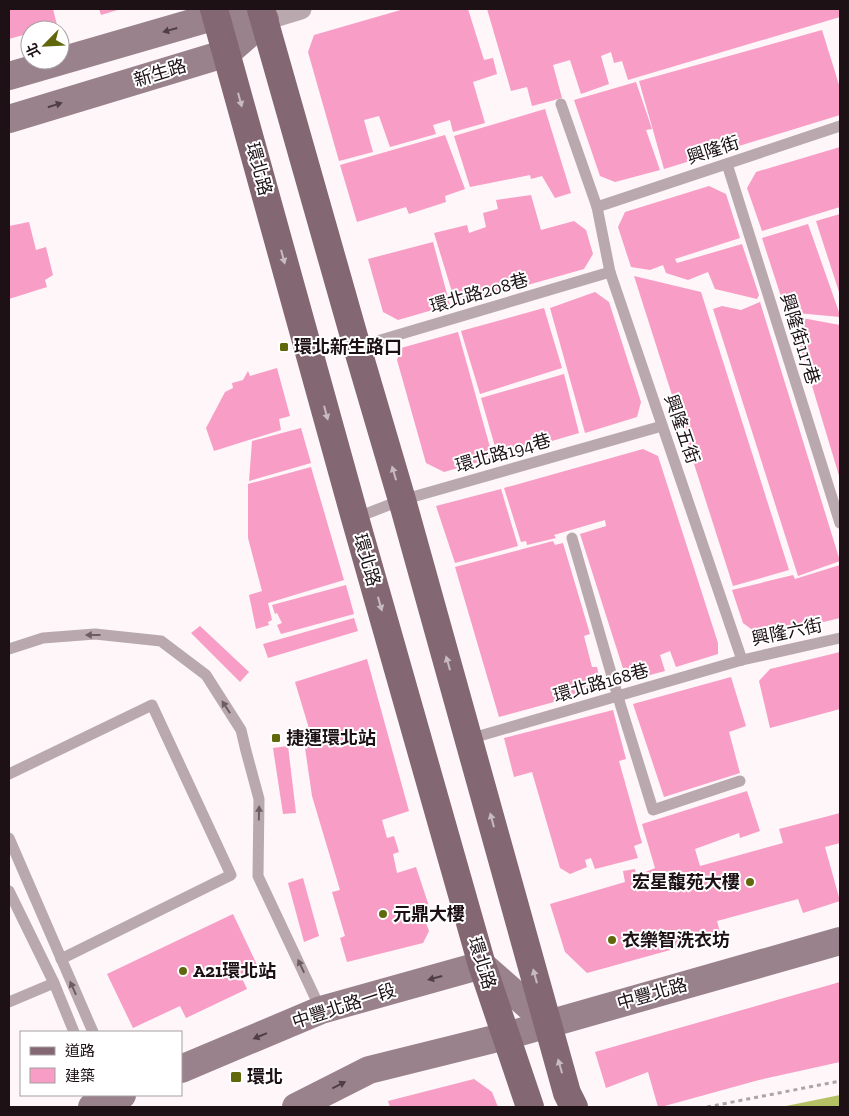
<svg xmlns="http://www.w3.org/2000/svg" width="849" height="1116" viewBox="0 0 849 1116" font-family="'Zilla Slab','Noto Sans TC',serif">
  <style>
    .water { fill: #b5c165 }
    .building { fill: #f89dc5 }
    .lines { fill: none; stroke-linecap: round; stroke-linejoin: round }
    .path { stroke: #ada4a8; stroke-width: 3; stroke-dasharray: 4 4; stroke-linecap: butt }
    .lane { stroke: #b9a9af; stroke-width: 11 }
    .street { stroke: #b9a9af; stroke-width: 21 }
    .secondary { stroke: #99828b; stroke-width: 28 }
    .primary { stroke: #836772; stroke-width: 28 }
    .oneway { fill: #4f3e45 }
    .oneway2 { fill: #c7bbc0 }
    .oneway3 { fill: #6b5d62 }
    .poi-dot { fill: #60680b; stroke: #fff; stroke-width: 2 }
    .labels { text-anchor: middle; dominant-baseline: central; stroke-width: 4; stroke-linejoin: round; paint-order: stroke }
    .street-label { font-size: 18px; fill: #1d1116; stroke: #fff }
    .poi-label { font-size: 18px; font-weight: bold; fill: #1d1116; stroke: #fff; text-anchor: start }
  </style>
  <rect width="100%" height="100%" fill="#fef6f9"/>
  <polygon class="water" points="840,1095 840,1107 781,1107"/>
  <g class="building">
    <polygon points="9,9 53,9 57,25 41,30 30,30 30,33 9,39"/>
    <polygon points="99,9 121,9 101,15"/>
    <polygon points="404,9 468,9 484,60 493,58 497,74 473,82 485,123 453,132 450,120 433,125 436,134 390,147 379,116 364,120 373,152 339,161 308,52 314,35"/>
    <polygon points="487,9 840,9 840,17 628,80 622,61 614,63 611,52 601,56 609,84 581,94 570,60 553,65 562,98 532,106 527,87 511,91"/>
    <polygon points="822,30 840,88 840,115 664,169 639,81"/>
    <polygon points="636,82 652,129 646,130 660,170 615,182 600,176 574,100"/>
    <polygon points="545,109 571,193 555,198 542,176 531,179 530,175 470,187 454,136"/>
    <polygon points="445,135 465,189 445,196 446,202 409,214 406,207 357,222 340,165"/>
    <polygon points="840,147 840,207 762,231 747,188 756,172"/>
    <polygon points="709,186 726,194 740,238 675,259 677,263 742,244 759,295 757,299 715,289 708,272 688,280 666,273 663,265 650,270 631,267 618,227 625,212"/>
    <polygon points="531,195 541,230 574,221 586,230 593,254 584,269 456,305 434,233 467,225 469,233 486,227 483,213 498,209 496,200"/>
    <polygon points="840,214 840,295 816,221"/>
    <polygon points="29,222 36,250 46,247 53,275 45,280 47,287 9,299 9,226"/>
    <polygon points="808,224 840,315 840,317 786,312 762,238"/>
    <polygon points="433,242 450,305 398,320 383,312 368,259"/>
    <polygon points="634,276 701,292 789,570 733,586"/>
    <polygon points="595,292 609,302 641,402 637,417 585,433 550,308"/>
    <polygon points="760,302 840,561 798,576 713,309 722,306 741,310"/>
    <polygon points="544,308 562,368 480,394 461,331"/>
    <polygon points="791,316 840,325 840,479"/>
    <polygon points="458,332 493,458 444,472 426,463 397,360 401,348"/>
    <polygon points="277,368 290,416 279,419 281,430 214,451 206,428 225,392 233,388 232,383 243,380 248,371 250,376"/>
    <polygon points="564,374 579,433 498,457 481,398"/>
    <polygon points="301,428 311,463 249,481 252,441"/>
    <polygon points="643,449 658,456 718,643 718,654 676,667 670,651 660,655 665,671 627,681 580,534 606,526 605,520 554,535 556,538 527,545 526,541 521,542 504,488"/>
    <polygon points="311,467 344,580 268,603 272,620 268,622 269,625 256,629 249,595 262,591 248,538 248,484"/>
    <polygon points="501,489 518,546 455,563 436,506"/>
    <polygon points="553,541 555,545 563,543 590,634 584,636 592,667 597,667 602,689 499,717 455,567"/>
    <polygon points="840,565 840,618 762,637 743,623 732,590 793,575 795,579"/>
    <polygon points="346,585 354,614 281,634 277,625 282,623 277,613 275,614 272,605"/>
    <polygon points="354,618 358,631 268,658 263,644"/>
    <polygon points="200,626 249,672 240,682 191,633"/>
    <polygon points="840,652 840,709 770,728 759,681 770,669"/>
    <polygon points="367,659 409,811 382,820 387,838 394,836 399,852 393,854 397,873 416,867 431,912 423,915 429,931 423,943 347,962 340,938 345,936 332,892 340,890 312,796 305,748 314,745 295,682"/>
    <polygon points="731,677 746,726 729,732 740,773 664,797 633,704"/>
    <polygon points="613,710 626,759 619,761 642,843 634,846 638,858 595,869 591,858 585,860 587,867 570,874 560,868 532,772 514,777 504,738"/>
    <polygon points="288,746 296,813 283,814 273,748"/>
    <polygon points="747,791 760,831 740,838 739,833 695,849 700,866 783,843 779,829 840,813 840,843 825,847 840,901 803,913 798,899 717,921 721,936 587,973 565,952 550,904 625,882 623,871 635,869 636,876 655,868 642,824"/>
    <polygon points="303,878 319,936 304,942 288,883"/>
    <polygon points="233,914 258,967 241,976 247,989 186,1018 180,1006 133,1028 107,974"/>
    <polygon points="840,982 840,1062 759,1080 661,1107 658,1107 648,1072 606,1088 595,1052"/>
    <polygon points="474,1079 492,1092 498,1107 390,1107 388,1101"/>
  </g>
  <g class="lines">
    <polyline class="path" points="707,1107 840,1081"/>
    <g class="lane">
      <polyline points="561,104 597,207 610,272 742,660"/>
      <polyline points="727,164 840,523"/>
      <polyline points="597,207 840,126"/>
      <polyline points="357,347 610,272"/>
      <polyline points="355,518 402,500 662,426"/>
      <polyline points="572,538 618,697 653,810 740,781"/>
      <polyline points="9,649 43,638 95,634 161,641 206,675 241,730 246,751 259,799 258,876 321,1010"/>
      <polyline points="469,739 742,660 840,638"/>
      <polyline points="9,774 152,705 231,875 61,959"/>
      <polyline points="9,838 93,1032"/>
      <polyline points="9,891 54,983 74,1032"/>
      <polyline points="9,1002 54,983"/>
    </g>
    <polyline class="street" points="265,20 301,9"/>
    <g class="secondary">
      <polyline points="9,76 216,16 265,20"/>
      <polyline points="9,119 227,53 265,20"/>
      <polyline points="181,1069 321,1010 482,965 548,1023"/>
      <polyline points="92,1107 122,1095"/>
      <polyline points="296,1107 369,1070 506,1036 840,941"/>
    </g>
    <g class="primary">
      <polyline points="214,9 355,518 482,965 530,1107"/>
      <polyline points="261,9 357,347 402,500 567,1093 574,1107"/>
    </g>
  </g>
  <defs><path id="oneway-solid" d="M-6-.8H1V-3.2L6.5 0L1 3.2V.8H-6Z" transform="scale(1.25)"/></defs>
  <g class="oneway">
    <use href="#oneway-solid" transform="translate(170 30) rotate(164)"/>
    <use href="#oneway-solid" transform="translate(55 105) rotate(-17)"/>
    <use href="#oneway-solid" transform="translate(435 978) rotate(165)"/>
    <use href="#oneway-solid" transform="translate(260 1036) rotate(157)"/>
    <use href="#oneway-solid" transform="translate(339 1085) rotate(-27)"/>
  </g>
  <g class="oneway2">
    <use href="#oneway-solid" transform="translate(240 100) rotate(75)"/>
    <use href="#oneway-solid" transform="translate(283 257) rotate(75)"/>
    <use href="#oneway-solid" transform="translate(326 413) rotate(75)"/>
    <use href="#oneway-solid" transform="translate(394 473) rotate(-106)"/>
    <use href="#oneway-solid" transform="translate(380 604) rotate(74)"/>
    <use href="#oneway-solid" transform="translate(448 663) rotate(-106)"/>
    <use href="#oneway-solid" transform="translate(492 820) rotate(-105)"/>
    <use href="#oneway-solid" transform="translate(535 976) rotate(-105)"/>
    <use href="#oneway-solid" transform="translate(560 1066) rotate(-106)"/>
  </g>
  <g class="oneway3">
    <use href="#oneway-solid" transform="translate(93 635) rotate(-180)"/>
    <use href="#oneway-solid" transform="translate(226 707) rotate(-123)"/>
    <use href="#oneway-solid" transform="translate(259 813) rotate(-89)"/>
    <use href="#oneway-solid" transform="translate(301 966) rotate(-115)"/>
    <use href="#oneway-solid" transform="translate(73 988) rotate(-114)"/>
  </g>
  <g class="poi-dot">
    <rect x="279" y="342" width="10" height="10" rx="2.5"/>
    <rect x="271" y="733" width="10" height="10" rx="2.5"/>
    <circle cx="750" cy="882" r="5"/>
    <circle cx="383" cy="914" r="5"/>
    <circle cx="612" cy="940" r="5"/>
    <circle cx="183" cy="971" r="5"/>
    <rect x="230" y="1071" width="12" height="12" rx="2.5"/>
  </g>
  <g class="labels">
    <g class="street-label">
      <text transform="translate(160 73) rotate(-17)">新生路</text>
      <text transform="translate(713 150) rotate(-18)">興隆街</text>
      <text transform="translate(259 169) rotate(75)">環北路</text>
      <text transform="translate(479 293) rotate(-16)">環北路208巷</text>
      <text transform="translate(800 339) rotate(73)">興隆街117巷</text>
      <text transform="translate(682 429) rotate(71)">興隆五街</text>
      <text transform="translate(503 453) rotate(-16)">環北路194巷</text>
      <text transform="translate(367 560) rotate(74)">環北路</text>
      <text transform="translate(787 632) rotate(-12)">興隆六街</text>
      <text transform="translate(601 683) rotate(-16)">環北路168巷</text>
      <text transform="translate(482 963) rotate(73)">環北路</text>
      <text transform="translate(652 994) rotate(-16)">中豐北路</text>
      <text transform="translate(344 1006) rotate(-18)">中豐北路一段</text>
    </g>
    <g class="poi-label">
      <text x="294" y="347">環北新生路口</text>
      <text x="286" y="738">捷運環北站</text>
      <text x="740" y="882" text-anchor="end">宏星馥苑大樓</text>
      <text x="393" y="914">元鼎大樓</text>
      <text x="622" y="940">衣樂智洗衣坊</text>
      <text x="193" y="971">A21環北站</text>
      <text x="247" y="1077">環北</text>
    </g>
  </g>
  <rect width="849" height="1116" fill="none" stroke="#1d1116" stroke-width="20"/>
  <rect x="20" y="1031" width="162" height="65" fill="#ffffff" stroke="#a5a0a2"/>
  <rect x="30" y="1047" width="25" height="8" fill="#836772" stroke="#a5a0a2"/>
  <text x="65" y="1056" font-size="15" fill="#1d1116">道路</text>
  <rect x="30" y="1068" width="25" height="15" fill="#f89dc5" stroke="#a5a0a2"/>
  <text x="65" y="1081" font-size="15" fill="#1d1116">建築</text>
  <g transform="translate(45 45) rotate(246)"><circle r="24" fill="#ffffff" stroke="#a5a0a2"/>
  <path d="M0-4L9 19L0 12L-9 19Z" fill="#60680b"/>
  <text y="-8" font-size="14" font-weight="bold" text-anchor="middle" fill="#1d1116">北</text>
  </g>
</svg>
